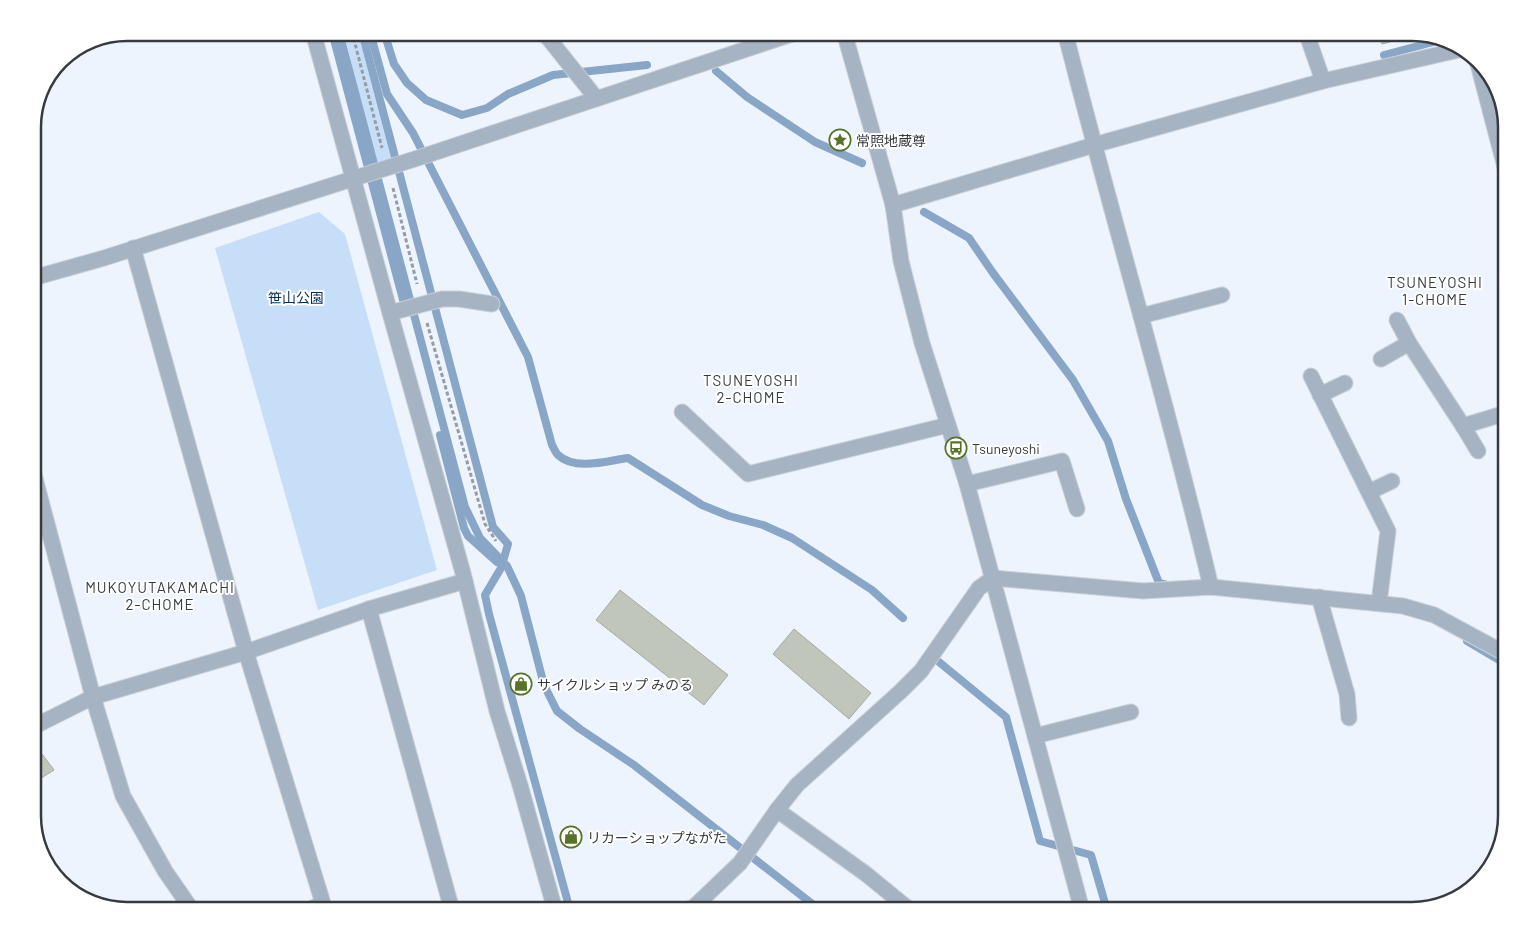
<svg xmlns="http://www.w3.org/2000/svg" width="1539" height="943" viewBox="0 0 1539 943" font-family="Barlow,'Noto Sans JP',sans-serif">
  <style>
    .green { fill: #c7def9 }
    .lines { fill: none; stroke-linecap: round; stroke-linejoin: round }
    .stream { stroke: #89a6c7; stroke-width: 8 }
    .building { fill: #c0c6ba; stroke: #a6ab9f }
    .minor-casing { stroke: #c9cfd7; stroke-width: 17 }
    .path { stroke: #979ca3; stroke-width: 3; stroke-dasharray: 4 2.5; stroke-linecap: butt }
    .minor { stroke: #a6b3c2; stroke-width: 15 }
    .labels { text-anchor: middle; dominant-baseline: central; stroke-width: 4; stroke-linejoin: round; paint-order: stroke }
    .poi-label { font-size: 14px; fill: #373b3f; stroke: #fff; text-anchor: start }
    .park-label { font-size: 14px; fill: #042f59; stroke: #fff }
    .neighbourhood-label { font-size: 15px; letter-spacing: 1px; fill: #373b3f; stroke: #fff }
    .rim { fill: none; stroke: #373b3f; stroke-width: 2.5 }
  </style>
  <rect width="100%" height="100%" fill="#edf4fd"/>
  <g class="green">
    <polygon points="344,33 359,33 393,158 376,163"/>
    <polygon points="319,212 345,234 437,570 318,610 215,248"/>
  </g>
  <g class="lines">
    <g class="stream">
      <polyline points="332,32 406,311"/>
      <polyline points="339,32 465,507 480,538 507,566 521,596 544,685 557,711 580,729 634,765 820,910"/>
      <polyline points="362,32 493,527 508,544 504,558"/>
      <path d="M370,32l17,62 26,39 115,224 24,88c2,3 3,7 6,10 17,16 49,6 70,3l74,47 27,11 34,9 29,13 80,52 31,28"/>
      <polyline points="384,32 394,64 407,83 426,100 462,115 487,108 508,94 553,75 647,65"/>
      <polyline points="1384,55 1441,40"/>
      <polyline points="716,71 747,97 815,142 862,163"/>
      <polyline points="924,212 969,238 993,273 1073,380 1108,441 1126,499 1159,583 1167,585"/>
      <polyline points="440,435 464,528 468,536 497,562"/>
      <polyline points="501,568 485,595 489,614 570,910"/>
      <polyline points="1467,641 1506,664"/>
      <polyline points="939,662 1006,717 1040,841 1091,855 1107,910"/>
    </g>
  </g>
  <g class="building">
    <polygon points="1379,32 1412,32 1419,34 1382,44"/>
    <polygon points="620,590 728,675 704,705 596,620"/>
    <polygon points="794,629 871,693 849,719 773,654"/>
    <polygon points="33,742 54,770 35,782 33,779"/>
  </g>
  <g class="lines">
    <g class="minor-casing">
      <g id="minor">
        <polyline points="313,32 390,313 463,573 497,711 520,785 555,910"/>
        <polyline points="542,32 549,39 596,98"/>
        <polyline points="844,32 893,205 901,261 922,343 967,484 1082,910"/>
        <path d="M1065,32c47,186 102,369 146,555"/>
        <polyline points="1306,32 1323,81"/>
        <polyline points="1478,64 1506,171"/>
        <polyline points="893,205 1094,145 1323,81 1463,49"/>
        <polyline points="133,248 246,652 325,910"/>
        <polyline points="33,278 104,258 418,158 798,32"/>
        <polyline points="390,313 442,299 459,299 492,304"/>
        <polyline points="1141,316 1222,295"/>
        <polyline points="1397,320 1409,343 1463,426 1506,413"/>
        <polyline points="1381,359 1409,343"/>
        <polyline points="1311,376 1388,531 1379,603"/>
        <polyline points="1320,395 1345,383"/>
        <polyline points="682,412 748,474 948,425"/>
        <polyline points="1463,426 1478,451"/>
        <polyline points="33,471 93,697 123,796 165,871 192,910"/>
        <polyline points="967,484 1062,461 1077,509"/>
        <polyline points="1369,492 1392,481"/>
        <polyline points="1319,597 1347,694 1349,718"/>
        <polyline points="369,609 452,910"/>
        <polyline points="33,727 93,697 246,652 369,609 465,581"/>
        <polyline points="1035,736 1131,712"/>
        <polyline points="777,810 866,874 910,910"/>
        <polyline points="308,910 322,904"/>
        <polyline points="686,910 694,907 740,863 777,810 797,785 901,691 921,671 979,588 993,578 1143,591 1211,587 1403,606 1434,615 1506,654"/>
      </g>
    </g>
    <g class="path">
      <polyline points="352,32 382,148"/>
      <polyline points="393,188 417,284"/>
      <polyline points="427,323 485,524 496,541"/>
    </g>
    <use href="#minor" class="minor"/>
  </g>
  <defs>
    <g id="sight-ring" transform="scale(1.125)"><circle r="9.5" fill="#fff" stroke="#587327" stroke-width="1.5"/><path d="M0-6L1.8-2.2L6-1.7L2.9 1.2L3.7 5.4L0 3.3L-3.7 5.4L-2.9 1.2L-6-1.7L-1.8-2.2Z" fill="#587327"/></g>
    <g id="bus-ring" transform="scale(1.125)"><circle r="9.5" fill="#fff" stroke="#587327" stroke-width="1.5"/><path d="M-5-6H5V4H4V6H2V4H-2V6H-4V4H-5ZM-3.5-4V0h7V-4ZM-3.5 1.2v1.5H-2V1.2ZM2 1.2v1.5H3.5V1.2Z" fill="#587327"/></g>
    <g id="shop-ring" transform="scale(1.125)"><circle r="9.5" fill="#fff" stroke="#587327" stroke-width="1.5"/><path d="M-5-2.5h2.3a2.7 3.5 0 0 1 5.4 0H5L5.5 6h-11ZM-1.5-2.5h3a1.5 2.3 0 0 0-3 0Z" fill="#587327"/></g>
  </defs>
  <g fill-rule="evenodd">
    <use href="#sight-ring" x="840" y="140"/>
    <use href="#bus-ring" x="956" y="448"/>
    <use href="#shop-ring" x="521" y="684"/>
    <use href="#shop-ring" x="571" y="837"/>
  </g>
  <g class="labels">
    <g class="poi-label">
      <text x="856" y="140">常照地蔵尊</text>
      <text x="972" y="448">Tsuneyoshi</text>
      <text x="537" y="684">サイクルショップ みのる</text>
      <text x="587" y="837">リカーショップながた</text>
    </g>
    <g class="park-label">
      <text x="296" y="297">笹山公園</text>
    </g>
    <g class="neighbourhood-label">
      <text x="1435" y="282">TSUNEYOSHI<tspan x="1435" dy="17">1-CHOME</tspan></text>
      <text x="751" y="380">TSUNEYOSHI<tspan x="751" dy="17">2-CHOME</tspan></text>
      <text x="160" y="587">MUKOYUTAKAMACHI<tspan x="160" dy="17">2-CHOME</tspan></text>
    </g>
  </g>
  <path d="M0 0H1539V943H0ZM127 41H1412A86 86 0 0 1 1498 127V816A86 86 0 0 1 1412 902H127A86 86 0 0 1 41 816V127A86 86 0 0 1 127 41Z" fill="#fff" fill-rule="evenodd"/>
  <path class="rim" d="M127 41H1412A86 86 0 0 1 1498 127V816A86 86 0 0 1 1412 902H127A86 86 0 0 1 41 816V127A86 86 0 0 1 127 41Z"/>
</svg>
